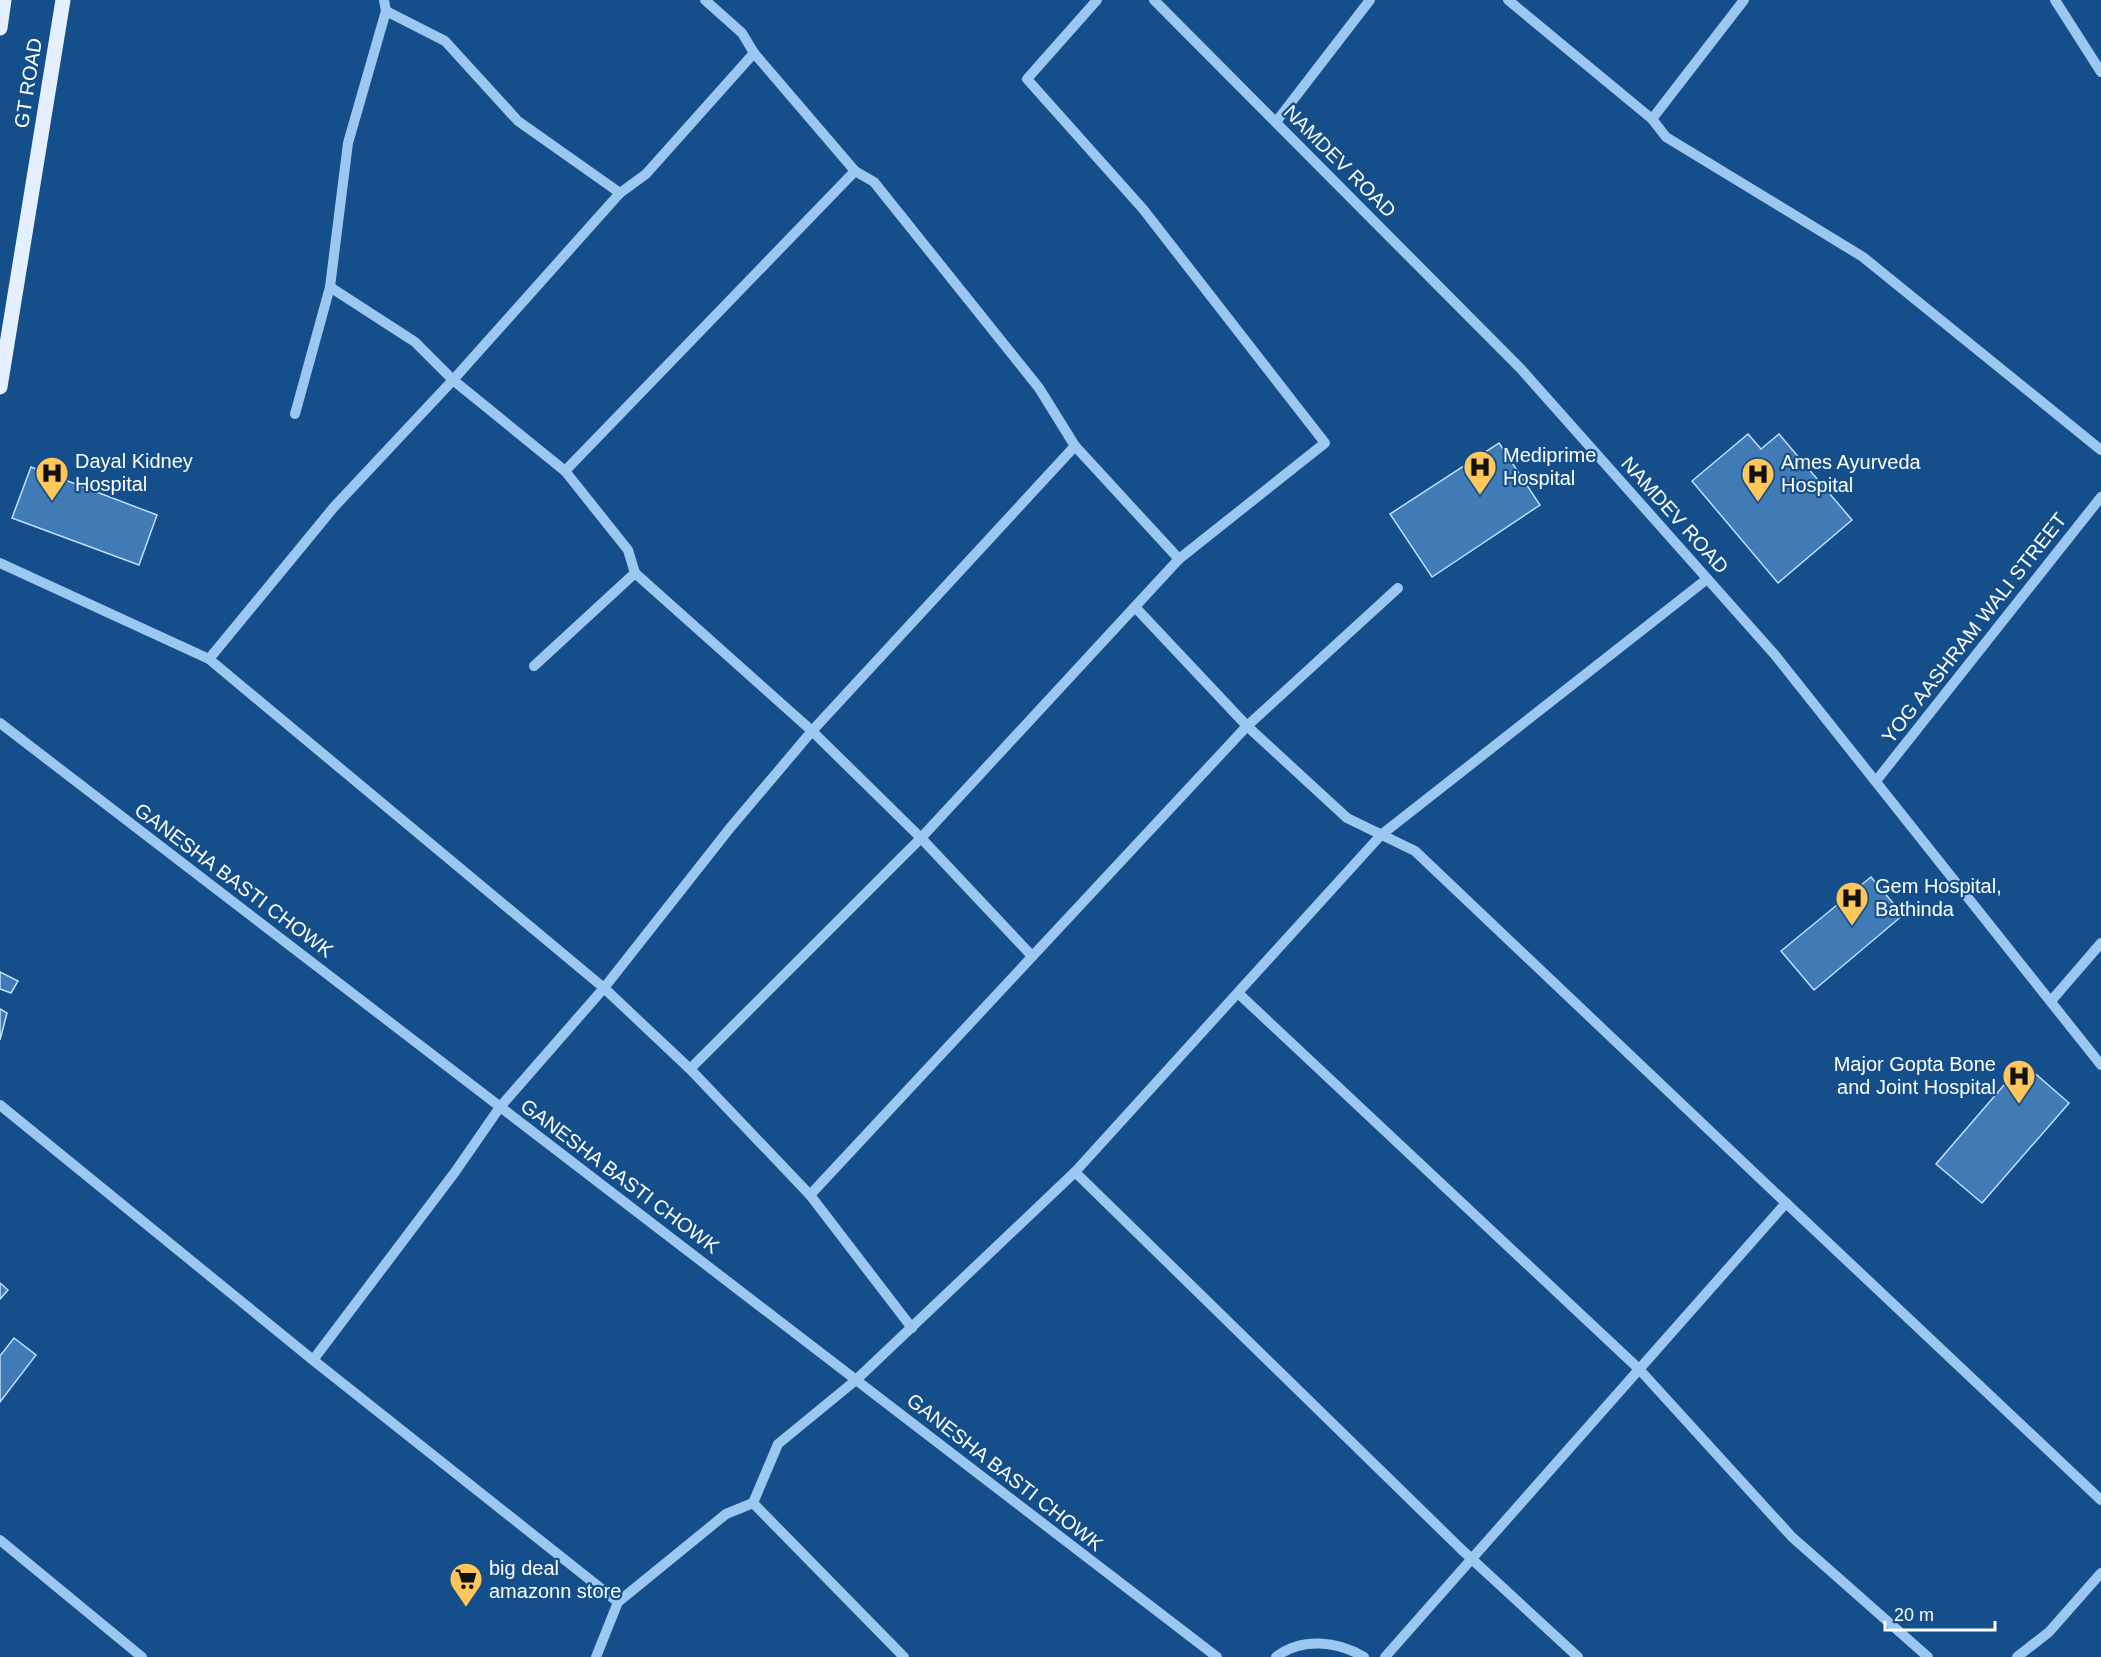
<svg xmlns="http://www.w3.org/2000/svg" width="2101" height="1657" viewBox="0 0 2101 1657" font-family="Helvetica,sans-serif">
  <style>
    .building { fill: #407bb6; stroke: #c2dffc; stroke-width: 1.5 }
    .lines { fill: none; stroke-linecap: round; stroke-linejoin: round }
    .minor { stroke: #9bc7f0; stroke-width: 10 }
    .major { stroke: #e4f0ff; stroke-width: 15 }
    .labels { text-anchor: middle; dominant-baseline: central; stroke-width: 4.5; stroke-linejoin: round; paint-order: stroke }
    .street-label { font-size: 20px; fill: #fff; stroke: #144f8b }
    .poi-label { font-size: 20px; fill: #fff; stroke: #144f8b; text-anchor: start }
  </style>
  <rect width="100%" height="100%" fill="#144f8b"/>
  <g class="building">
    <polygon points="1748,434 1761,449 1779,434 1852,520 1778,583 1692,481"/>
    <polygon points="1499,443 1540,505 1432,577 1390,514"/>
    <polygon points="31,467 157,515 139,565 12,518"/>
    <polygon points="1871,877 1903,915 1814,990 1781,951"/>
    <polygon points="0,972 18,981 11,993 0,989"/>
    <polygon points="0,1009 7,1013 0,1040"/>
    <polygon points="2023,1063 2069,1103 1982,1203 1936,1164"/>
    <polygon points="0,1283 8,1290 0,1299"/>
    <polygon points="14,1338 36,1355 0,1402 0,1356"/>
  </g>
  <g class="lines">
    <g class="minor">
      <polyline points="705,0 742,33 754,53 855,171 874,182 1039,388 1075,446 1179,559"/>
      <polyline points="1154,0 1521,369 1775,655 2101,1065"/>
      <polyline points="1508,0 1652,119"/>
      <polyline points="1744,0 1652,119 1666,137 1863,257 2101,450"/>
      <polyline points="2055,0 2101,72"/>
      <polyline points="386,11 445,41 518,121 620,193"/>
      <polyline points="1276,122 1370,0"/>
      <polyline points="330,287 415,342 453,380 565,471 628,550 635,573 812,731 921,838 1032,956"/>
      <polyline points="295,414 330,287 348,143 386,11 384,0"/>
      <polyline points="565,471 855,171"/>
      <polyline points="0,563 209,659 604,988 690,1069 810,1195 912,1328"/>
      <polyline points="1135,607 1247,726 1347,818 1415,851 1786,1203"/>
      <polyline points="209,659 334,507 453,380 620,193 646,174 754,53"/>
      <polyline points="534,666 635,573"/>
      <polyline points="0,723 1217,1657"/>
      <polyline points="1876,781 2101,497"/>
      <polyline points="1238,993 1639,1369 1792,1537 1928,1657"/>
      <polyline points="2051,1001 2101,943"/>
      <polyline points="690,1069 921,838 1179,559 1325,443 1143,209 1027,79 1097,0"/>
      <polyline points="0,1105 313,1360 618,1602"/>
      <polyline points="1075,1172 1381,835 1707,579"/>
      <polyline points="810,1195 1247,726 1398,588"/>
      <polyline points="313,1360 455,1172 500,1107 604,988 730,828 812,731 1075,446"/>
      <polyline points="753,1503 778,1444 856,1380 1075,1172 1462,1550 1578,1657"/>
      <polyline points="0,1540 142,1657"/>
      <polyline points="596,1657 618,1602 726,1514 753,1503 904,1657"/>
      <path d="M1276,1657c25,-20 62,-16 88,0"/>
      <polyline points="1385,1657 1786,1203 2101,1500"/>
      <polyline points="2017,1657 2049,1632 2101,1573"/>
    </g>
    <g class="major">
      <polyline points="0,28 4,0"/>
      <polyline points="0,387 63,0"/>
    </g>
  </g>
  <defs>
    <g id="hospital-pin" transform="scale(1.725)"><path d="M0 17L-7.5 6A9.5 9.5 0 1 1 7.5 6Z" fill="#ffc65a" stroke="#144f8b"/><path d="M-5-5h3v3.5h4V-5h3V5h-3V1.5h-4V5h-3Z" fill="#111"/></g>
    <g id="supermarket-pin" transform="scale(1.725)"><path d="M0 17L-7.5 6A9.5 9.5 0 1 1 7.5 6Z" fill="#ffc65a" stroke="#144f8b"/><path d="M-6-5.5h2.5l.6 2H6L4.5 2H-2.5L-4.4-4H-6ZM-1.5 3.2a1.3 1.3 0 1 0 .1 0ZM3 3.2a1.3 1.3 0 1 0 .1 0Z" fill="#111"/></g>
  </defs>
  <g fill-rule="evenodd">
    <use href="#hospital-pin" x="1480" y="467"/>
    <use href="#hospital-pin" x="52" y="473"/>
    <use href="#hospital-pin" x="1758" y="474"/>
    <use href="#hospital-pin" x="1852" y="898"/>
    <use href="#hospital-pin" x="2019" y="1076"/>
    <use href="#supermarket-pin" x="466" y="1579"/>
  </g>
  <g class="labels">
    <g class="street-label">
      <text transform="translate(28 83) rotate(-81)">GT ROAD</text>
      <text transform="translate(1340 161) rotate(45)">NAMDEV ROAD</text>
      <text transform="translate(1675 515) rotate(48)">NAMDEV ROAD</text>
      <text transform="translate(1974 628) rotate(-52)">YOG AASHRAM WALI STREET</text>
      <text transform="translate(234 880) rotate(37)">GANESHA BASTI CHOWK</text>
      <text transform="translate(620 1176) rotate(37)">GANESHA BASTI CHOWK</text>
      <text transform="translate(1005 1472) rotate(38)">GANESHA BASTI CHOWK</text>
    </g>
    <g class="poi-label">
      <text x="1503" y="455">Mediprime<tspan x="1503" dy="23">Hospital</tspan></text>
      <text x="75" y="461">Dayal Kidney<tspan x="75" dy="23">Hospital</tspan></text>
      <text x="1781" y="462">Ames Ayurveda<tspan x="1781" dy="23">Hospital</tspan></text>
      <text x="1875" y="886">Gem Hospital,<tspan x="1875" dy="23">Bathinda</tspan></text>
      <text x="1996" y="1064" text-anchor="end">Major Gopta Bone<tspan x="1996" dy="23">and Joint Hospital</tspan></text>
      <text x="489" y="1568">big deal<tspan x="489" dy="23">amazonn store</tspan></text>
    </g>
  </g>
  <path d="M1885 1621v9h110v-9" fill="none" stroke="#ffffff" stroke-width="3"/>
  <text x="1894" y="1621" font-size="18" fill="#ffffff" stroke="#144f8b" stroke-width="4.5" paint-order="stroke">20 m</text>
</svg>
